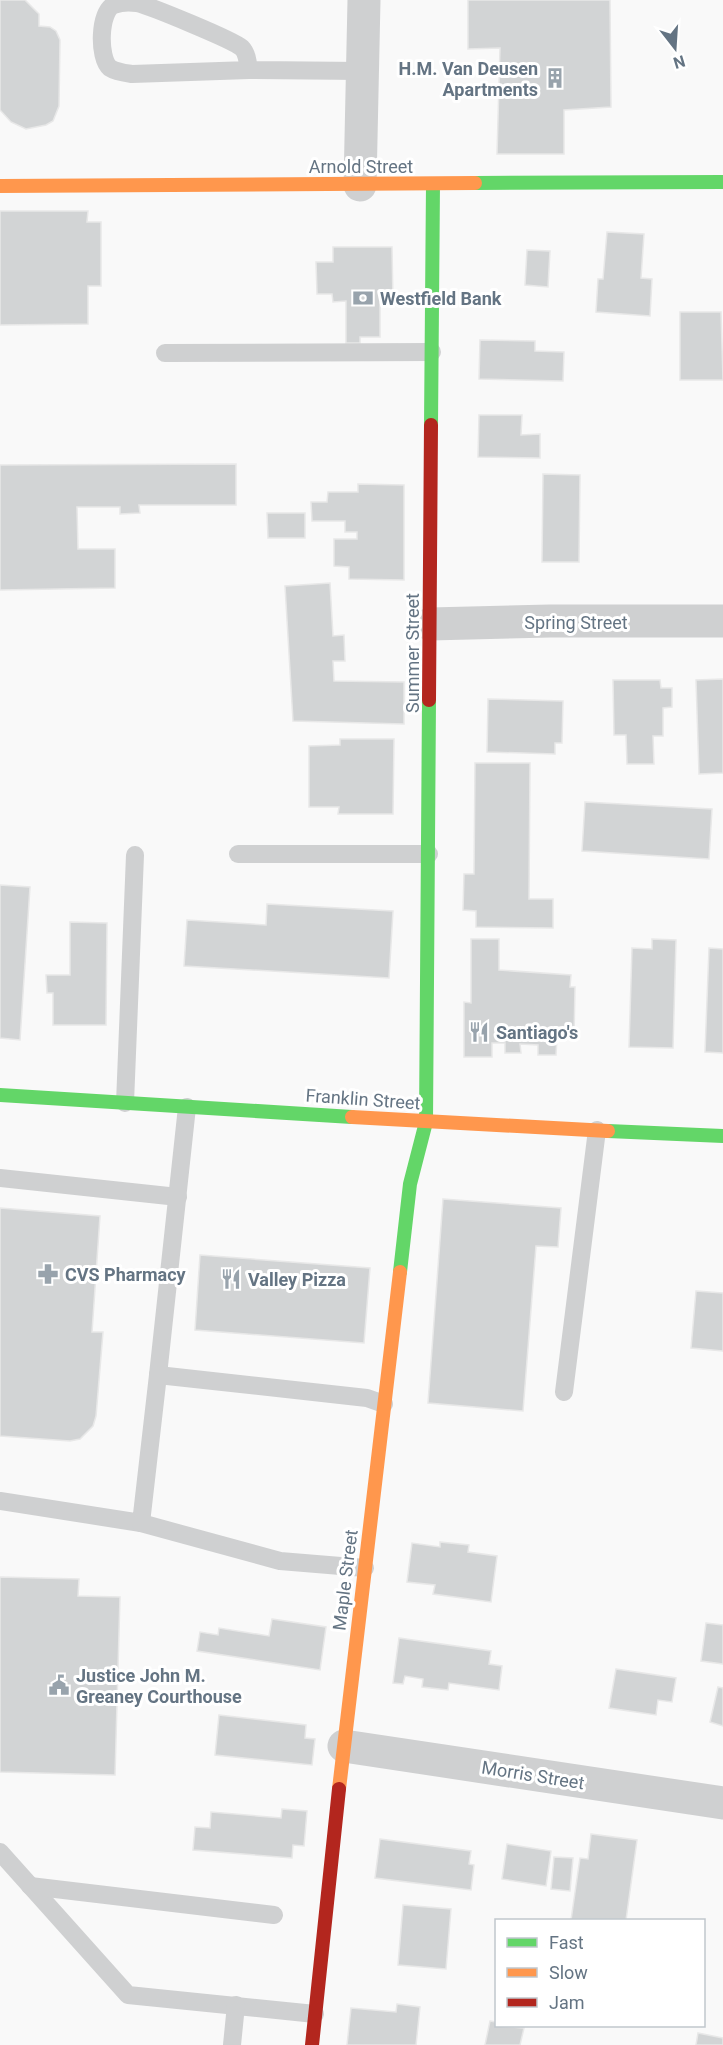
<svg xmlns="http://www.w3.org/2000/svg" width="723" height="2045" viewBox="0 0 723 2045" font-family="Roboto,sans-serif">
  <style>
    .building { fill: #d2d4d5; stroke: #e8e8e8; stroke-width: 1.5 }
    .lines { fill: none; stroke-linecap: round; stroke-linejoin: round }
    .lane { stroke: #cfd0d1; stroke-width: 18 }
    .street { stroke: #cfd0d1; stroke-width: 33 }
    .fast { stroke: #63d668; stroke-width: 14 }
    .slow { stroke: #ff974d; stroke-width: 14 }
    .jam { stroke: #b3261e; stroke-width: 14 }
    .labels { text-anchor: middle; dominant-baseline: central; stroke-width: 6; stroke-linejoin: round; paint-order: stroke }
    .poi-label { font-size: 18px; font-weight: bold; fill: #647483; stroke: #fff; text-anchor: start }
    .street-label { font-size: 18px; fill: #647483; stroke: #fff }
  </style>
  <rect width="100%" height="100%" fill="#f9f9f9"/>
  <g class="building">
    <polygon points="0,0 25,0 39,14 39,26 50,27 56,31 60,40 59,106 53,121 46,125 26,129 11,122 0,110"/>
    <polygon points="468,0 610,0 611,107 564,110 564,154 497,154 500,48 468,49"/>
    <polygon points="0,211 88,211 87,222 101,222 101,286 88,286 88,324 0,325"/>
    <polygon points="607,232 644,234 641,278 652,279 650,316 596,312 598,279 603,279"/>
    <polygon points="333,247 392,247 393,302 380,303 380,337 360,337 360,343 346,343 346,301 333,302 332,294 317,294 316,262 333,262"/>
    <polygon points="527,250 550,251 548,287 525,285"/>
    <polygon points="680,312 721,312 723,380 680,380"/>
    <polygon points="480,340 535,341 535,351 564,352 563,381 479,379"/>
    <polygon points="479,415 522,415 521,435 540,434 540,458 478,457"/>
    <polygon points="236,464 236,505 139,505 140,513 120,514 120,507 77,507 78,549 115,549 115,588 0,590 0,465"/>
    <polygon points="543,474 580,475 579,562 542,562"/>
    <polygon points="358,484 404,485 404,580 349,579 349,567 334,566 334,539 357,539 357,532 345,532 345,521 312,521 311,502 327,502 328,492 358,492"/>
    <polygon points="267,513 305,513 305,538 268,538"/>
    <polygon points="330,583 333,636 344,635 345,661 333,661 334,681 404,682 404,724 293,721 285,586"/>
    <polygon points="723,679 723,773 699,774 696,680"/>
    <polygon points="613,680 660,680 661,688 672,688 672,707 663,708 663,736 653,736 654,764 627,764 626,735 614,735"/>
    <polygon points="488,699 563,701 562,743 555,743 555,754 487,752"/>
    <polygon points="340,739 394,739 393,814 338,814 339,807 309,807 309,746 340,745"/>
    <polygon points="475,763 530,763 529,899 553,899 553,928 476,927 476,911 463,910 464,874 474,874"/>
    <polygon points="585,802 712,809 709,859 582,851"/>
    <polygon points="0,885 30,887 20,1040 0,1038"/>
    <polygon points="267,904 393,911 389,978 184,966 187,920 266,925"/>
    <polygon points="70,922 107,923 106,1025 53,1025 53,993 47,993 46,975 70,975"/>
    <polygon points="471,939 499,939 499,970 571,975 570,987 575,987 574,1038 557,1038 556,1055 538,1055 538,1045 520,1044 521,1053 505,1053 505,1043 492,1043 492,1057 464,1057 464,1002 471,1003"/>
    <polygon points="652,939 676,940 673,1048 629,1047 632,948 652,949"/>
    <polygon points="709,948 723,949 723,1053 705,1052"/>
    <polygon points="443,1199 561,1208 558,1247 536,1246 523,1411 428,1403"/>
    <polygon points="0,1208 100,1216 92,1332 103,1332 96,1416 93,1426 80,1439 70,1441 0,1436"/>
    <polygon points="200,1255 370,1268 364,1343 195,1330"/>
    <polygon points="696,1291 723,1293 723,1351 691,1348"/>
    <polygon points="440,1542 469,1545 468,1552 497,1556 491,1602 433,1594 435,1585 407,1582 412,1543 440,1547"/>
    <polygon points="0,1577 79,1579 78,1596 120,1597 115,1775 0,1772"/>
    <polygon points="272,1619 326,1627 320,1670 197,1651 200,1632 218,1635 219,1628 269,1636"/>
    <polygon points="706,1623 723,1625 723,1664 701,1661"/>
    <polygon points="399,1638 491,1651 489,1664 502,1666 499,1690 449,1683 448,1690 422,1687 423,1679 405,1676 403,1684 393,1683"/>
    <polygon points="616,1669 676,1678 672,1702 658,1700 656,1715 609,1708"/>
    <polygon points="718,1687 723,1688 723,1726 710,1722"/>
    <polygon points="219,1715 306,1725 305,1738 315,1739 312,1765 215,1755"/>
    <polygon points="282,1809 307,1811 304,1846 293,1845 292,1858 193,1850 195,1827 210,1828 211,1812 281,1818"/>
    <polygon points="591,1834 637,1840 626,1920 571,1920 580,1858 588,1859"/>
    <polygon points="380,1839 471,1851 469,1864 474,1865 471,1890 375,1878"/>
    <polygon points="507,1844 551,1851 546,1886 502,1879"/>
    <polygon points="554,1857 573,1858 570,1891 551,1889"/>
    <polygon points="403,1905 451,1909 446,1969 398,1965"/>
    <polygon points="397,2004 420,2007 416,2045 347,2045 351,2008 396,2012"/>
    <polygon points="490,2021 496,2022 496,2026 524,2028 520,2045 485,2045"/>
    <polygon points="698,2033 723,2038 723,2045 696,2045"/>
  </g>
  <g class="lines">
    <g class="lane">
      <path d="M249,70c-1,-7 -2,-17 -7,-22 -9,-8 -92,-42 -105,-45 -8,-1 -16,-1 -23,2 -15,6 -16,53 -4,63 6,4 15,5 22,6l117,-4 113,1"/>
      <polyline points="165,353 432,352"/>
      <polyline points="238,854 429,854"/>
      <polyline points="125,1103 135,855"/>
      <polyline points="0,1178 178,1197"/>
      <polyline points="158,1375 187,1107"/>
      <polyline points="564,1392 597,1130"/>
      <polyline points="0,1501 141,1523 158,1375 367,1398 384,1404"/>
      <polyline points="141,1523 280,1561 365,1568"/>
      <polyline points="0,1852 128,1995 315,2014"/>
      <polyline points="30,1886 274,1915"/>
      <polyline points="232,2045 236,2005"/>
    </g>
    <g class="street">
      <polyline points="360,185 364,0"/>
      <polyline points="430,624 550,621 723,621"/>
      <polyline points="344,1746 723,1803"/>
    </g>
    <g class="fast">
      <polyline points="475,183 723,182"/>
      <polyline points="431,425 433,184"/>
      <polyline points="0,1095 352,1117"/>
      <polyline points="608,1131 723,1136"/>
      <polyline points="400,1272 410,1184 426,1122 429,700"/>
    </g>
    <g class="slow">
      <polyline points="0,186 475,183"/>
      <polyline points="352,1117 608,1131"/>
      <polyline points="339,1789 400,1272"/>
    </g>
    <g class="jam">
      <polyline points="429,700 431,425"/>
      <polyline points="312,2045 339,1789"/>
    </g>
  </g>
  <defs>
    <g id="building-bare" transform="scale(1.62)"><path d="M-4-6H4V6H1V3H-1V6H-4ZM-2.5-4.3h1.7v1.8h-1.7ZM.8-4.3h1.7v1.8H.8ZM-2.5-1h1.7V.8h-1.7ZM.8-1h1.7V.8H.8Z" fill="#98a3ac" stroke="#fff" stroke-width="2.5" paint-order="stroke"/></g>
    <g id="bank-bare" transform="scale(1.62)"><path d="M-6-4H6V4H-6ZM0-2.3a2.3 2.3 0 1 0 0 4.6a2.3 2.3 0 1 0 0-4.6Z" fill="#98a3ac" stroke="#fff" stroke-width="2.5" paint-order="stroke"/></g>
    <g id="restaurant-bare" transform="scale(1.62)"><path d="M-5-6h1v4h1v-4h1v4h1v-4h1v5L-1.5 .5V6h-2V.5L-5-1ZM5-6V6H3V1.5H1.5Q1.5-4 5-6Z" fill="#98a3ac" stroke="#fff" stroke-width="2.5" paint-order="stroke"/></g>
    <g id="pharmacy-bare" transform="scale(1.62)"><path d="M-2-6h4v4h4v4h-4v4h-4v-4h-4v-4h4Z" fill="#98a3ac" stroke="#fff" stroke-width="2.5" paint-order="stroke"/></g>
    <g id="civic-bare" transform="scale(1.62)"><path d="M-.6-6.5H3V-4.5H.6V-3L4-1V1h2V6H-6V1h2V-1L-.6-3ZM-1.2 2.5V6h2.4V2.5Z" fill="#98a3ac" stroke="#fff" stroke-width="2.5" paint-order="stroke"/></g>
  </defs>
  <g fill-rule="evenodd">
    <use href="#building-bare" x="555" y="78"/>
    <use href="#bank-bare" x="363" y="298"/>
    <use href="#restaurant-bare" x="479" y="1032"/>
    <use href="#pharmacy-bare" x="48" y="1274"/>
    <use href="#restaurant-bare" x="231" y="1279"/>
    <use href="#civic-bare" x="59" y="1685"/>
  </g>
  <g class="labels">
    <g class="poi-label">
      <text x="538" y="68" text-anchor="end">H.M. Van Deusen<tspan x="538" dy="21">Apartments</tspan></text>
      <text x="380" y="298">Westfield Bank</text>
      <text x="496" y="1032">Santiago's</text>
      <text x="65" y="1274">CVS Pharmacy</text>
      <text x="248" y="1279">Valley Pizza</text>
      <text x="76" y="1675">Justice John M.<tspan x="76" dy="21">Greaney Courthouse</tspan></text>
    </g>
    <g class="street-label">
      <text x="361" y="166">Arnold Street</text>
      <text x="576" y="622">Spring Street</text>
      <text transform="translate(412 653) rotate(-90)">Summer Street</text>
      <text transform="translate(363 1099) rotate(4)">Franklin Street</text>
      <text transform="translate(345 1580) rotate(-83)">Maple Street</text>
      <text transform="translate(533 1775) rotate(9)">Morris Street</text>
    </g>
  </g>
  <rect x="495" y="1919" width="210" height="108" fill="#ffffff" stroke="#c1c7cd" stroke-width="1.5"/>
  <rect x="507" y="1938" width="30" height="9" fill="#63d668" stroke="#c1c7cd" stroke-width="1.5"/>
  <text x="549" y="1949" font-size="18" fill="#647483">Fast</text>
  <rect x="507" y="1968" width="30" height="9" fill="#ff974d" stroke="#c1c7cd" stroke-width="1.5"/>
  <text x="549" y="1979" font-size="18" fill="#647483">Slow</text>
  <rect x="507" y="1998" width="30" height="9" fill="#b3261e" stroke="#c1c7cd" stroke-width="1.5"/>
  <text x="549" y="2009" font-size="18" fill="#647483">Jam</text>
  <g transform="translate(675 48) rotate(163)" stroke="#ffffff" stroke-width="4.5" paint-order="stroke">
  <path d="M0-4.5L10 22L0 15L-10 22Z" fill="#647483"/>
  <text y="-9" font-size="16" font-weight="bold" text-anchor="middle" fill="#647483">N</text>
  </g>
</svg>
